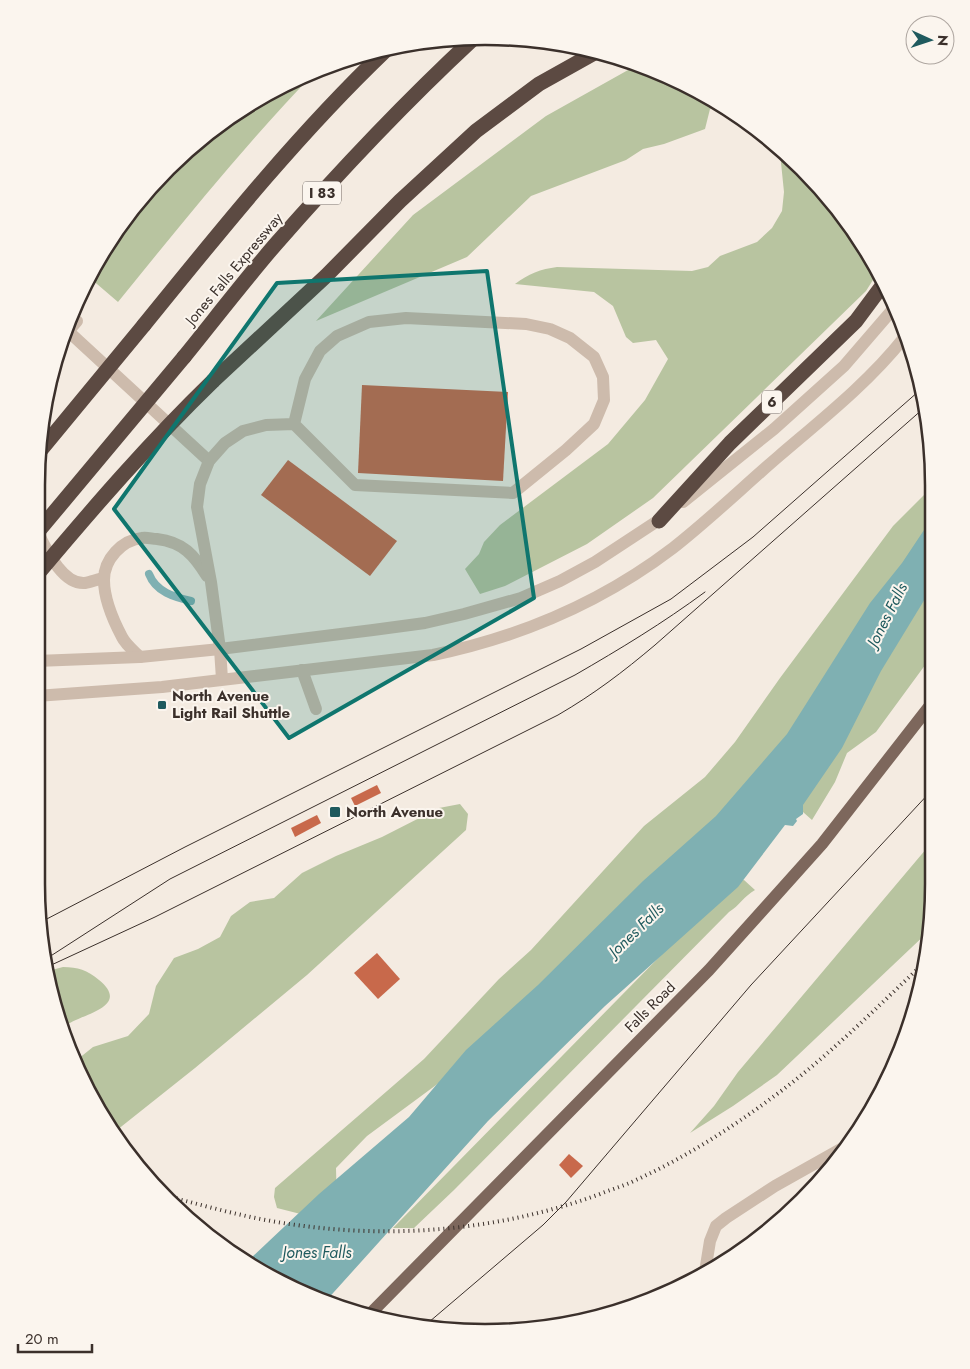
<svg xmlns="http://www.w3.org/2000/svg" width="970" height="1369" viewBox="0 0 970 1369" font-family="Jost,sans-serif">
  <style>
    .green { fill: #b8c4a0 }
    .water { fill: #7fb0b2 }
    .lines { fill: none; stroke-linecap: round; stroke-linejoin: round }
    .stream { stroke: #7fb0b2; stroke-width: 8 }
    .building { fill: #c8694b }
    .minor { stroke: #cdbbac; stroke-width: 12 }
    .major { stroke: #7d675c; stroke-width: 12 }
    .highway { stroke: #5c4a42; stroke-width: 15 }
    .tram { stroke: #3b302b; stroke-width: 1 }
    .rail { stroke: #3b302b; stroke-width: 4; stroke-dasharray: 1 4; stroke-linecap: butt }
    .highway-bridge { stroke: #5c4a42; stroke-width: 15 }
    .marked { fill: #0f766e; fill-opacity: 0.2; stroke: #0f766e; stroke-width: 4; stroke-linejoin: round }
    .poi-dot { fill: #1f5a5e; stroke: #fbf5ee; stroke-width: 2 }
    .labels { text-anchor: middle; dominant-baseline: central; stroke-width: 4; stroke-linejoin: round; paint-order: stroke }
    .shield { fill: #fbf5ee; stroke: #756b66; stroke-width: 1 }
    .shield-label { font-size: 14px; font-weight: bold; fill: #3b302b }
    .street-label { font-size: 15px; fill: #3b302b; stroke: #fbf5ee }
    .poi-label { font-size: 15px; font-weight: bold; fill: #3b302b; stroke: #fbf5ee; text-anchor: start }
    .water-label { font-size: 16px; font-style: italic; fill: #1f5a5e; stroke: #fbf5ee }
    .rim { fill: none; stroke: #3b302b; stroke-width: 2.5 }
  </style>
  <rect width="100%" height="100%" fill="#f4ebe1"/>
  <g class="green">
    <polygon points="637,65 683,82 718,104 710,109 705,129 664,144 643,149 626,160 531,196 467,257 316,321 413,215 546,116"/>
    <path d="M315,72c-70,73 -133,151 -197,230l-28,-24 7,-18 92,-112 71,-51z"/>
    <path d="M754,127l68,62 56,83 -12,19 -213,207 -66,46 -82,42 -25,8 -15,-25 14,-15 5,-12 16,-17 108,-81 37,-44 23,-41 -12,-19 -23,3 -7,-6 -13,-31 -19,-14 -79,-8c13,-10 26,-15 42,-17l135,4 16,-4 12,-11 37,-14 15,-14 10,-17 2,-19 -4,-39z"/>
    <polygon points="930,489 931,657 876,732 847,753 835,782 812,820 768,781 474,1057 367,1136 336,1168 337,1208 328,1221 277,1208 274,1197 275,1188 424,1059 499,979 531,950 644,826 705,777 735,742 780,678 893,526"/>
    <polygon points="460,804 468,814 466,830 307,975 195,1068 112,1134 78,1059 93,1047 128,1036 149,1014 156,986 174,958 198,949 220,937 231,916 250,902 274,898 302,873 336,856 382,837 439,808"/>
    <polygon points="932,842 933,913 930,930 777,1075 733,1106 690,1133 714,1106 738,1072"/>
    <path d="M744,880l11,10c-11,6 -16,16 -26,22l-275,278 -40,38h-21l282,-287 50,-58z"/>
    <path d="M63,967c15,0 24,3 36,13 34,28 -21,34 -35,47l-12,-27 -4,-29z"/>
  </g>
  <polygon class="water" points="930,521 931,589 881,671 842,748 803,805 803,814 796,819 797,821 793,826 785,825 738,887 605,1006 488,1121 325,1302 313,1298 250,1259 319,1194 409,1117 466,1050 538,985 643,881 716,816 787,734 870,603 902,563"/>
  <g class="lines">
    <path class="stream" d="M149,574c7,18 25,23 42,27"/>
  </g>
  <g class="building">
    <polygon points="362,385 508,392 503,481 358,473"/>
    <polygon points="288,460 397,541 370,576 261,495"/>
    <polygon points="377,785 381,793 355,806 351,798"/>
    <polygon points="317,815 321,823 295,837 291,828"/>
    <polygon points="377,953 400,979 378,999 354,973"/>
    <polygon points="569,1154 583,1166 571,1178 559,1165"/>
  </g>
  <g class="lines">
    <g class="minor">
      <polyline points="71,328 77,321"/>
      <polyline points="69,332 209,461"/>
      <polyline points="683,502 774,429 844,366 894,308"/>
      <path d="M36,529c9,17 25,56 49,54 6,-1 13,-4 19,-5"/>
      <path d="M140,657c-6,-6 -14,-12 -18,-20 -9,-17 -18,-38 -18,-57 0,-21 18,-40 38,-42 5,-1 10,1 15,1 26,3 37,16 50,37"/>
      <polyline points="36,661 140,657 220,649 373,630 425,623 464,614 521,598 560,581 595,562 665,516"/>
      <polyline points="302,670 316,709"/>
      <polyline points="222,679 220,649 211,582 197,507 200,484 209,461 225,443 243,431 266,425 294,424 355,485 513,493 566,450 594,424 604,400 603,377 594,357 570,338 550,329 526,324 406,318 369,322 337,336 320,351 305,379 294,424"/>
      <path d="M36,696l126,-9 271,-32c87,-18 169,-53 240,-107 37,-29 71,-62 106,-92 42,-36 90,-74 124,-117"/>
      <polyline points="705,1272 710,1241 716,1226 726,1218 775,1186 848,1145"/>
    </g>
    <polyline class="major" points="370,1314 709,970 822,844 932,703"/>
    <g class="highway">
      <path d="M144,325c77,-95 154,-191 242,-275"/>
      <path d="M184,357c30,-37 60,-76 91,-112 63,-72 128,-141 198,-206"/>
      <polyline points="213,381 326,276 400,201 476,131 539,84 598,51"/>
      <polyline points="659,521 730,443 856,321 885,282"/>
    </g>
    <g class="tram">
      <polyline points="41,922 185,847 581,649 671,599 753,537 919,391"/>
      <path d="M46,959l124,-80 405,-204c45,-26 88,-52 130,-83"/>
      <path d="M47,967l108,-50 403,-202c36,-21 65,-43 97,-70l269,-237"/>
      <polyline points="422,1328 543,1225 566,1202 751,985 932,790"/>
    </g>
    <path class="rail" d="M167,1196c38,10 77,21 116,27 106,17 216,8 317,-29 12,-5 24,-8 36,-14 48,-22 94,-51 137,-83 55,-40 103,-89 152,-135"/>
    <g class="highway-bridge">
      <polyline points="40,451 144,325"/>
      <polyline points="36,534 184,357"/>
      <path d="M36,576c57,-68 114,-134 177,-195"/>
    </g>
  </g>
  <path class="marked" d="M487,271l47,327 -245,140 -175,-229 163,-226z"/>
  <g class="poi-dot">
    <rect x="157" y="700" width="10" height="10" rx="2.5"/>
    <rect x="329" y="806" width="12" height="12" rx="2.5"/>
  </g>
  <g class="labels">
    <g class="shield">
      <rect x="303" y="181.5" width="38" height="23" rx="4"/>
      <rect x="762" y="390.5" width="20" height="23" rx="4"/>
    </g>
    <g class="shield-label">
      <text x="322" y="193">I 83</text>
      <text x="772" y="402">6</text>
    </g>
    <g class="street-label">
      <text transform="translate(234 269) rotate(-50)">Jones Falls Expressway</text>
      <text transform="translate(650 1007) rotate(-45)">Falls Road</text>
    </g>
    <g class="poi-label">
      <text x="172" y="696">North Avenue<tspan x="172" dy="17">Light Rail Shuttle</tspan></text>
      <text x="346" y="812">North Avenue</text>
    </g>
    <g class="water-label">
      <text transform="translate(887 615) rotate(-63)">Jones Falls</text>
      <text transform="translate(636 930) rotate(-44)">Jones Falls</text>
      <text x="317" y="1252">Jones Falls</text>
    </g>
  </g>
  <path d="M0 0H970V1369H0ZM485 45H485A440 440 0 0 1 925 485V884A440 440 0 0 1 485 1324H485A440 440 0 0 1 45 884V485A440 440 0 0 1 485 45Z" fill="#fbf5ee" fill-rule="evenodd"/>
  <path class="rim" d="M485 45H485A440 440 0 0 1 925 485V884A440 440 0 0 1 485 1324H485A440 440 0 0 1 45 884V485A440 440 0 0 1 485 45Z"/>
  <g transform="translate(930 40) rotate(93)"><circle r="24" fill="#fbf5ee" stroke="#aea6a0"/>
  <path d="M0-4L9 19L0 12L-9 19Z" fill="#1f5a5e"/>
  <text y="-8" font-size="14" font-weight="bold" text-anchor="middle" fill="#3b302b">N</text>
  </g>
  <path d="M18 1344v8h74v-8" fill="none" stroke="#3b302b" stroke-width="2.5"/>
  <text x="25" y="1344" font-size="15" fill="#3b302b" stroke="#fbf5ee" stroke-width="4" paint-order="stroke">20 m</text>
</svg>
